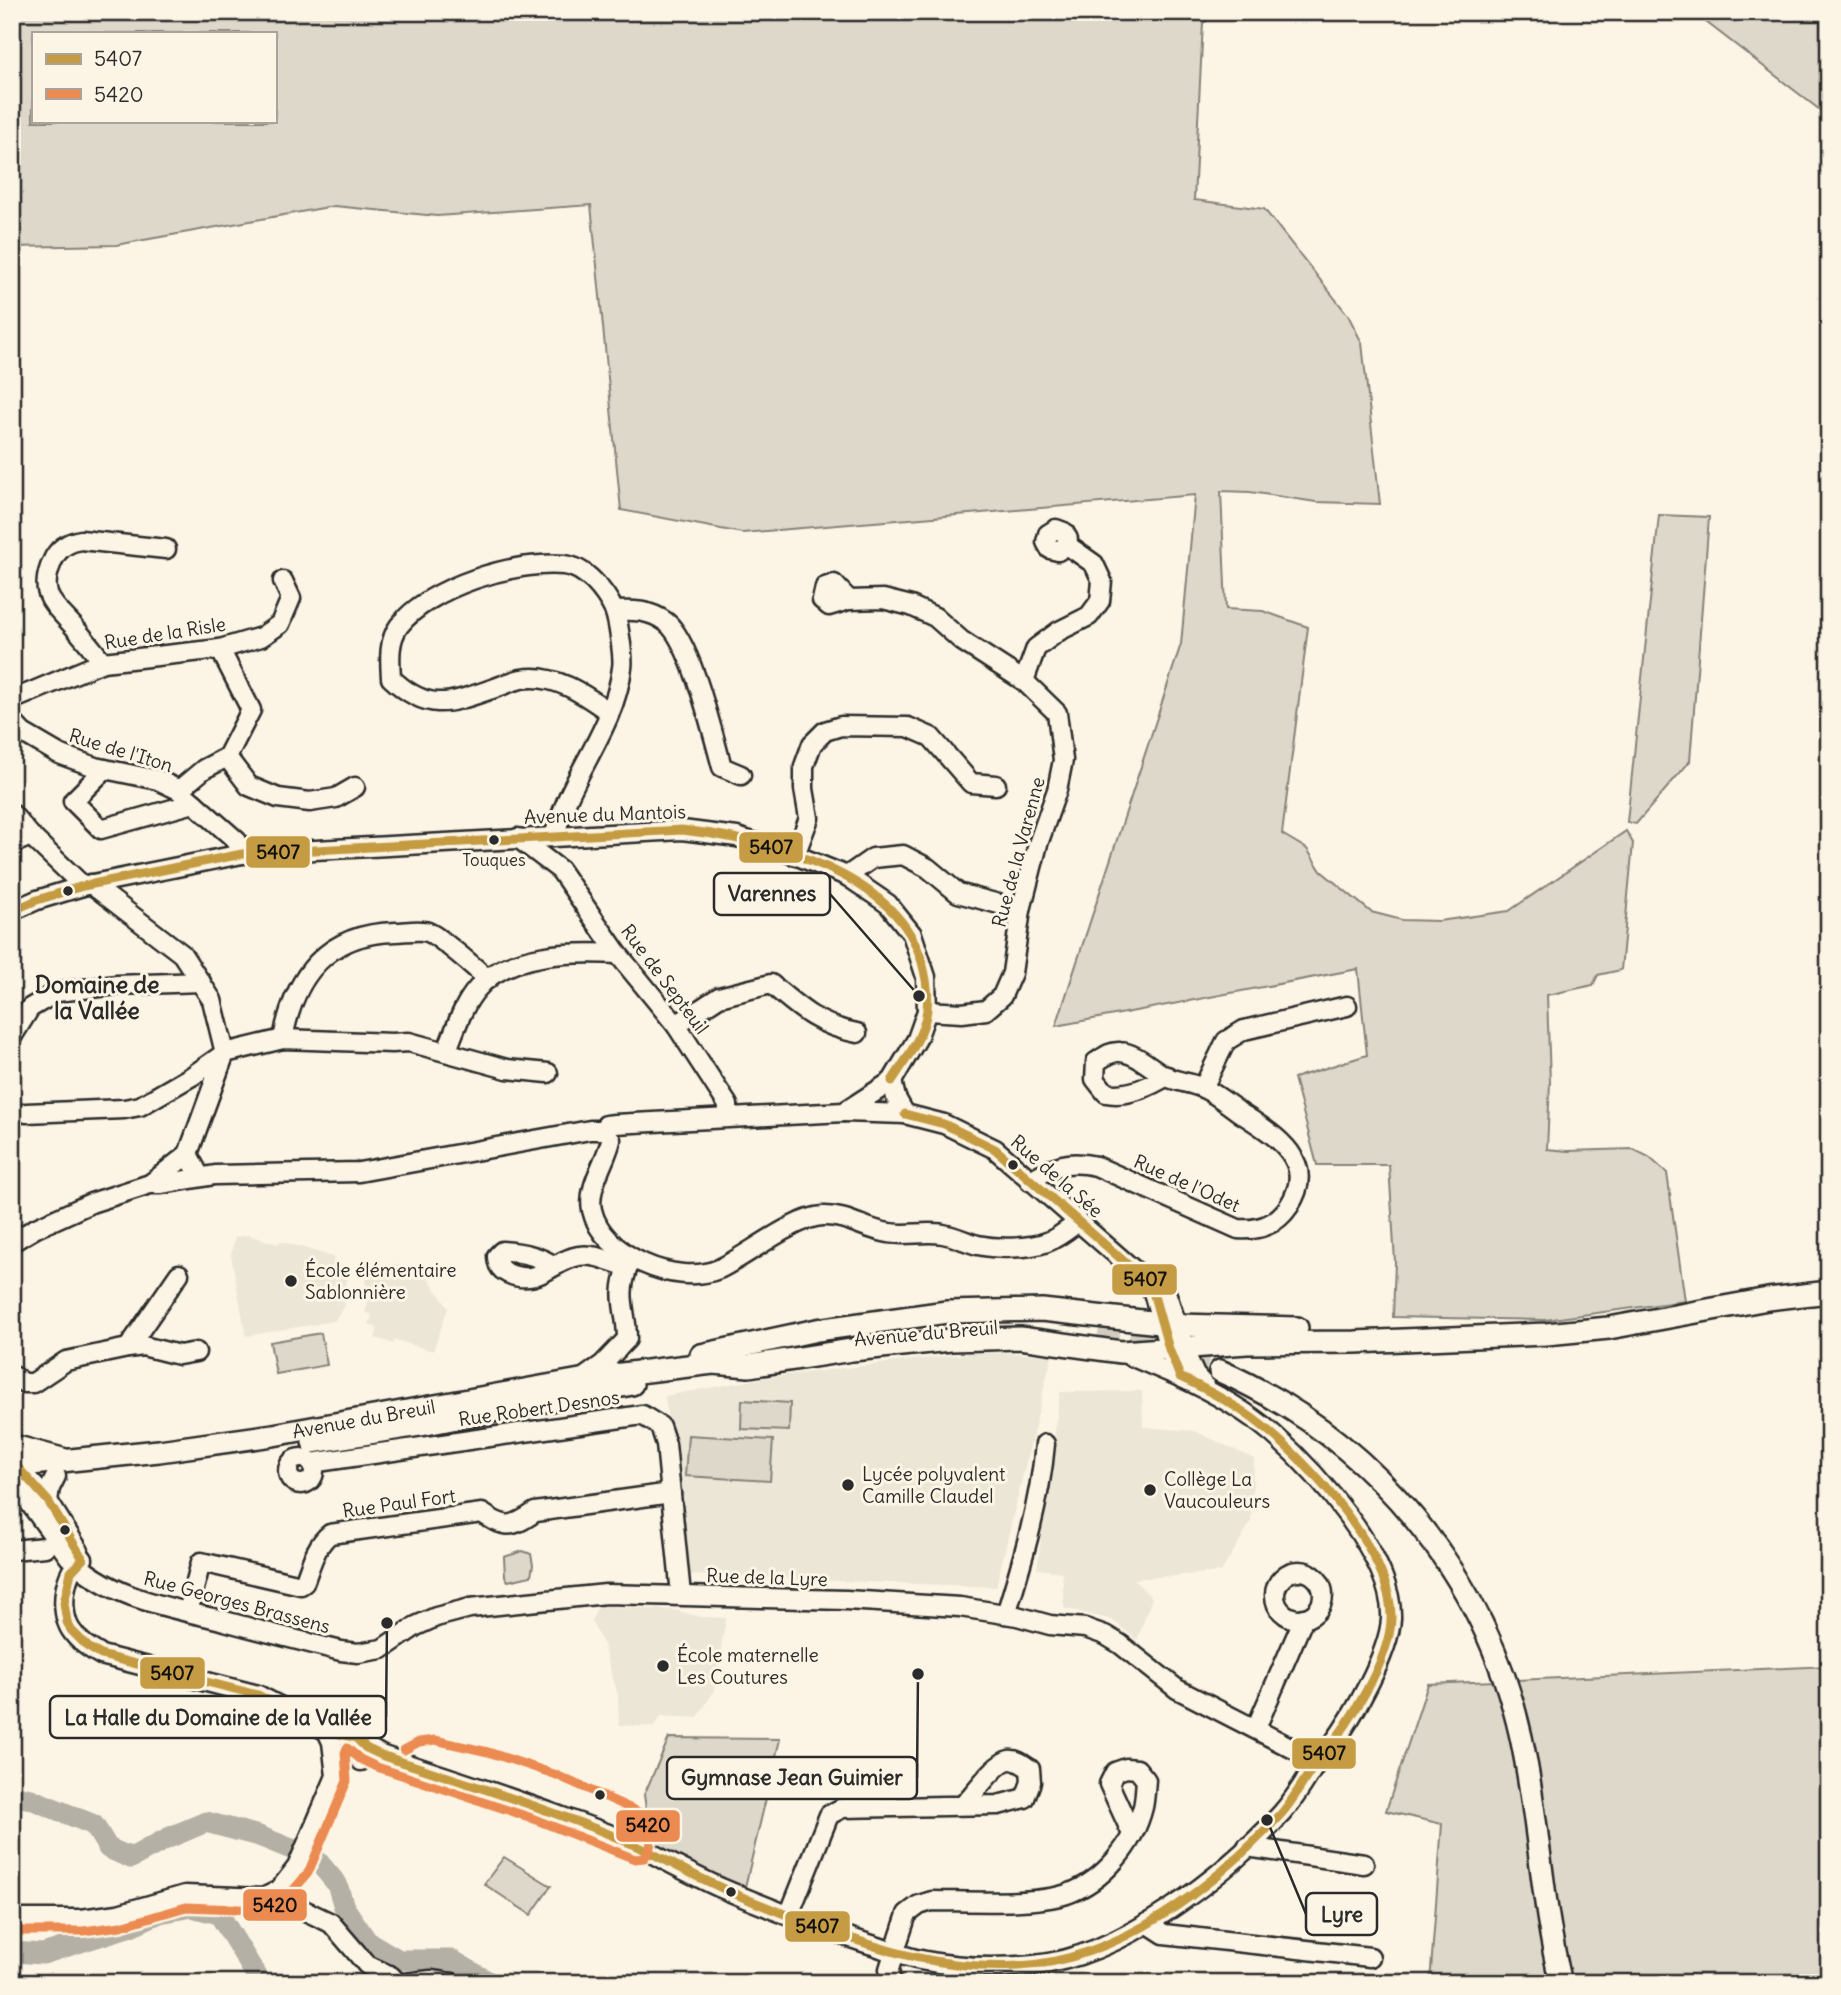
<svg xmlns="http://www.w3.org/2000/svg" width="1841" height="1995" viewBox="0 0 1841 1995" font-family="Delius,sans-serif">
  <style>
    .built { fill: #ece6d7 }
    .green { fill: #ded8ca; stroke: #84827a; stroke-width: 2; fill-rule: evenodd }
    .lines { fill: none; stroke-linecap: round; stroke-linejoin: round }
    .river { stroke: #b4b0a5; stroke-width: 21 }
    .major-tunnel { stroke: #d2cdc0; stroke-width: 21; stroke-dasharray: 21 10; stroke-linecap: butt }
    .minor-casing { stroke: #2b2b2b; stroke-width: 23 }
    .major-casing { stroke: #2b2b2b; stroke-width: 26 }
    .minor { stroke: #fcf5e5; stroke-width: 18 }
    .major { stroke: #fcf5e5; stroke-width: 21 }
    .bus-1-casing { stroke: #fcf5e5; stroke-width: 14 }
    .bus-2-casing { stroke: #fcf5e5; stroke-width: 14 }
    .bus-1 { stroke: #c59b43; stroke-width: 9 }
    .bus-2 { stroke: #eb8a51; stroke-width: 9 }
    .bus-dot { fill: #2b2b2b; stroke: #fcf5e5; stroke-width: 2.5 }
    .labels { text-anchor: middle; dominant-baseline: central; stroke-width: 6; stroke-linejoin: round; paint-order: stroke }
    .bus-label { font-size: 17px; fill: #2b2b2b; stroke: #fcf5e5 }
    .street-label { font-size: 19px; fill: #2b2b2b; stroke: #fcf5e5 }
    .poi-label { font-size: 19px; fill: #2b2b2b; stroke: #fcf5e5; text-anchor: start }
    .quarter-label { font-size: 23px; font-weight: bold; fill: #2b2b2b; stroke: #fcf5e5 }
    .leader { fill: none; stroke: #2b2b2b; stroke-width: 2.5 }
    .callout-dot { fill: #2b2b2b; stroke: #fcf5e5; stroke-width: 2.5 }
    .callout { fill: #fcf5e5; stroke: #2b2b2b; stroke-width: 2.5 }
    .callout-label { font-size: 21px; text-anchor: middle; font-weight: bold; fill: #2b2b2b }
    .line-badge { stroke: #fcf5e5; stroke-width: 2.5 }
    .pale-badge-label { font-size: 19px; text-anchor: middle; font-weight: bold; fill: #111 }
  </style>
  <rect width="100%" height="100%" fill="#fcf5e5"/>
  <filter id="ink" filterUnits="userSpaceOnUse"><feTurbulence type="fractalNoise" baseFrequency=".0143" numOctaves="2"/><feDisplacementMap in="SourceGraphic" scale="14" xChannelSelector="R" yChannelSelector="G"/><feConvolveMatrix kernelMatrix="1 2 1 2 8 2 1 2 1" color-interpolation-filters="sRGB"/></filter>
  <g filter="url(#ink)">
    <g class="built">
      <polygon points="248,1235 278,1244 280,1241 334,1257 333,1263 351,1268 343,1294 345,1306 334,1321 246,1336 231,1255 235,1237"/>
      <polygon points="393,1264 424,1271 448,1308 433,1351 395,1340 394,1344 375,1338 378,1327 369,1324 372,1315 365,1312 371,1292 365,1282 372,1268"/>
      <polygon points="979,1352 1052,1355 996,1587 687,1575 665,1396 770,1377"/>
      <polygon points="1142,1391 1143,1427 1195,1431 1254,1459 1251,1522 1221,1572 1133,1579 1152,1598 1137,1640 1112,1620 1064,1608 1062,1572 1037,1569 1060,1392"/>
      <polygon points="598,1606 675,1610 700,1617 726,1618 714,1691 697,1718 661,1716 654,1727 619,1725 618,1695 602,1642 591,1621"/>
    </g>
    <g class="green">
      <path d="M12,12h1210l-19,11 -9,177 70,9 84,106 14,28 18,161 -64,-2 -66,-10 -29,-1 5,118 37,2 45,16 -26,207 25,15 14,22 50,41 31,8 37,1 70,-10 117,-80 7,12 -12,127 -23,5 -5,10 -46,10 3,87 -3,67 21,2 65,-2 16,8 18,16 18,128 -140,19 -152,-3 2,-55 -6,-97h-72l-23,-87 73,-23 -9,-86 -302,57 125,-382 14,-149 -453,38 -121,-23 -30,-305 -154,11 -103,-10 -218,39 -104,2zM33,33h242v88h-242z"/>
      <polygon points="1693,12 1829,12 1829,117"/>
      <polygon points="1659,515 1709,517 1690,761 1636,824 1627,822"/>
      <polygon points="321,1333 327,1365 276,1374 270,1342"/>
      <polygon points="742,1400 790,1403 789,1431 741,1429"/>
      <polygon points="688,1435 773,1440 770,1481 685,1476"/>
      <polygon points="523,1551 531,1554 533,1565 531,1576 508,1581 505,1576 504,1557"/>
      <polygon points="1829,1666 1829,1983 1430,1983 1442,1824 1386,1811 1428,1684"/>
      <polygon points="669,1738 780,1739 745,1887 652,1849 644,1795"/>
      <polygon points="504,1857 551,1886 531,1915 484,1884"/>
    </g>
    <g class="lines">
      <g class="river">
        <polyline points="12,1795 31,1799 94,1825 108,1848 131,1858 168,1838 206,1822 259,1836 316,1859 337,1884 344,1907 367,1941 399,1960 452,1960 491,1983"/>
        <polyline points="12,1952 43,1954 131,1926 160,1913 192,1907 219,1914 261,1983"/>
      </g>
      <polyline class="major-tunnel" points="1098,1334 1155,1347 1220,1371"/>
      <g class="minor-casing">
        <g id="minor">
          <polyline points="849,600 829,606 822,600 825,587 834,584 849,600 883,599 911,606 935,617 962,641 1024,681 1057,713 1063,760 1057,790 1038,844 1021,910 1012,973 1002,996 986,1010 962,1013 927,1011"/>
          <path d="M615,611c18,-1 35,-1 51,11 25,19 47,113 56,145l19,8"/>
          <path d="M103,662c-9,-11 -18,-23 -28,-34 -20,-23 -38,-32 -23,-66 5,-13 16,-20 29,-22l85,9"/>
          <polyline points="1024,681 1036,648 1059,631 1089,616 1100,601 1102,581 1094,564 1067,545 1068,539 1064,532 1056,529 1048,534 1046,542 1050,549 1058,551 1067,545"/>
          <polyline points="12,700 103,662 220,649 261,637 280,624 291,598 283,581"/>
          <polyline points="12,721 23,733 59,754 95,767 158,780 179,790 237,841 242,854"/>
          <polyline points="227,757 249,786 278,798 310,802 336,798 355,787"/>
          <polyline points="105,769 73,801 101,829 194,803"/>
          <polyline points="179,790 204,769 227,757 251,710 220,649"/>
          <polyline points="12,814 31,836 83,886"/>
          <path d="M554,836c4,-12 8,-24 13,-36 19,-43 49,-83 55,-132 2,-10 -4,-49 -8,-58 -9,-18 -28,-43 -50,-45 -47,-5 -136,22 -165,61 -11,15 -9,35 -8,52 38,36 60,25 104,10 8,-3 17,-7 26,-9 33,-6 63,15 88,33"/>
          <polyline points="518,838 560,870 618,954 676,1025 728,1105 728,1117"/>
          <polyline points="12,844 31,836"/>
          <polyline points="795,855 809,818 804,789 804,766 812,744 825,731 841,726 908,727 931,737 971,783 996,785"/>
          <polyline points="847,876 873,858 903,855 928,868 958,893 1021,910"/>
          <polyline points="91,884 182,954 212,1000 225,1053 188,1154 200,1177"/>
          <polyline points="12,911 37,900 83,886 242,854 682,830 737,837 795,855 847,876 888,904 912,934 926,977 927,1011 917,1039 892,1081 844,1112 615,1124 606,1125 602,1130 590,1130 359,1172 215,1175 162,1184 150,1184 91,1203 36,1228 12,1242"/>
          <path d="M676,1025l43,-28 52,-13c28,24 48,42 86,49"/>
          <polyline points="12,1037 30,1008 57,992 117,985 201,982"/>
          <path d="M283,1039c11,-63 44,-106 113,-107 9,0 24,-3 32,0 13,5 48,37 60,47"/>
          <path d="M446,1052c9,-21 16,-46 31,-63 31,-38 98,-37 141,-35"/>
          <polyline points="892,1081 896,1098 905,1114"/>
          <polyline points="1203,1088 1226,1041 1244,1030 1347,1006"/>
          <polyline points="26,1113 124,1109 140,1106 192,1076 225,1053 283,1039 392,1043 409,1042 507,1069 548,1073"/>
          <path d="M611,1140c-5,22 -24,47 -19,70 10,46 85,77 127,59 28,-13 75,-52 104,-53 24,-1 43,14 66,17 18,3 36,-2 54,1 12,2 23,8 35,11 18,4 51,4 69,-3 11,-4 22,-13 31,-20"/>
          <path d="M1030,1181c23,-16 39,-21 66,-15l142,63c21,2 39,-5 51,-23 30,-46 -16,-72 -50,-94 -11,-8 -23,-18 -36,-24 -11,-5 -25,-6 -36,-11 -14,-7 -30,-24 -47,-25 -9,-1 -16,5 -24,10l-1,17 11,14c20,4 43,-6 61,-17"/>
          <polyline points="150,1184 188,1154"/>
          <path d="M554,1266c-14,-10 -35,-14 -52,-15l-5,5c0,8 2,13 10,17 32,15 45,-13 72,-17 16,-3 34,7 49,11l4,-8"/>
          <polyline points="1157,1288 1167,1295 1190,1364 1195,1375 1205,1386"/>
          <polyline points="128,1348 179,1274"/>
          <polyline points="1121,1352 1180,1377"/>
          <polyline points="12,1375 24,1383 33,1383 66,1361 128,1348 143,1346 179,1355 196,1352"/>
          <path d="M582,1379l21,-15 24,-25c0,-30 -11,-40 1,-72"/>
          <polyline points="12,1444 64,1458"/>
          <circle cx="301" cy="1471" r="13"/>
          <polyline points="12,1461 48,1501 79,1551"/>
          <polyline points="311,1463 642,1415 660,1426 666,1444 681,1595"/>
          <path d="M12,1479l57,78c41,41 98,50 152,63 40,11 80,21 120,31l17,2 24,-4 34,-23 20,-9 34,-9 136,-14 240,6 114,7 57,9 33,9 35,3 20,7 15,9 57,45 140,72"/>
          <polyline points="48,1501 50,1488 56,1476"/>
          <polyline points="12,1550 45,1547 67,1533"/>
          <path d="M83,1559c-20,11 -24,53 -12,71 8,12 18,18 30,25l157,40 69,36 29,7 7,10 -2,13"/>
          <circle cx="1299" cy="1595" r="24"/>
          <path d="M188,1612l13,-50 100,23 3,-2c7,-18 11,-37 26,-49l152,-21c23,16 30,15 53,-1l136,-19"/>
          <path d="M1006,1614c17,-55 34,-112 39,-170"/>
          <polyline points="1256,1728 1304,1618"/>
          <path d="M362,1744l19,11c61,21 123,40 184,63 24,9 49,17 72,28 28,14 55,29 84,42 47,20 96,39 145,55 20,6 40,15 60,18 35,7 73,7 108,4 87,-8 191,-89 248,-152 15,-17 23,-32 35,-51 4,-6 10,-11 15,-17 21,-28 57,-92 59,-126 3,-61 -75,-147 -118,-185 -28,-24 -60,-42 -93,-57l-11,-28 -18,-64 -156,-136 -51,-25 -39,-10 -61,-2"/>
          <polyline points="1247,1847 1364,1864"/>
          <polyline points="279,1890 291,1904 331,1923 367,1965 391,1976 398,1983"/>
          <path d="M789,1915l40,-100 13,-7 156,-3 27,-7 6,-16 -1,-13c-7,-5 -13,-10 -21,-9 -13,2 -36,35 -46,45"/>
          <polyline points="12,1919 81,1919 118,1914 185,1895 263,1898 279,1890 297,1867 336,1776 332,1742 327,1731"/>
          <polyline points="1147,1923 1164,1934 1370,1957"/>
          <polyline points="405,1983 431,1980 452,1983"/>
          <path d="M891,1983l-2,-14 18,-55 12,-9 13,-4c38,0 101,4 135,-7 37,-13 67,-50 76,-87 2,-8 2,-18 3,-27l-9,-11 -11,-1 -11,4 -6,12 23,50"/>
        </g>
      </g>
      <g class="major-casing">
        <g id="major">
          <polyline points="701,1355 817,1330 947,1312 1042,1310 1178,1325 1297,1328"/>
          <path d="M1220,1371c152,67 265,203 301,366 18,81 20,165 40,246"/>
          <polyline points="313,1442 421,1425 632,1384"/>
          <path id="s1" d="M12,1466l147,-15 114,-16 324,-58 116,-14 36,3 103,-16 99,-10 69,-2 101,14 126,-9 108,-1 191,-8 63,-6 159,-29 61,-7"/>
        </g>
      </g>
      <use href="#minor" class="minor"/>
      <use href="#major" class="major"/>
      <g class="bus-1-casing">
        <g id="bus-1">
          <path d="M12,911l25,-11 46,-14 159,-32 440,-24c81,9 215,42 240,132 5,18 8,40 3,58 -6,23 -21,42 -33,61"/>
          <polyline points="12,1461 48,1501 83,1559"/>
          <path d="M83,1559l-12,13 -7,31 3,19 4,8 17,17 13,8 157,40 69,36 29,7 10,10 15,7c81,27 163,52 242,85 29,12 56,28 84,41 37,18 76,33 115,47 68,25 123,42 197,38 101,-6 196,-80 262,-152 16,-18 25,-40 41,-58 26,-30 68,-96 69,-137 2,-65 -82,-157 -131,-195 -24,-19 -52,-34 -80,-47l-11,-28 -18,-64 -156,-136 -51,-25 -39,-10"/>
        </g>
      </g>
      <g class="bus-2-casing">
        <path id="bus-2" d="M12,1931h71l38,-5 65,-19 78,3 20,-9 24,-28 39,-92 -2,-28 2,-5 13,11 17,8 152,50 106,42 9,-1c12,-12 6,-33 -3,-45l-87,-39 -66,-22 -53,-12 -16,2 -15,8"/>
      </g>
      <use href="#bus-1" class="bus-1"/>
      <use href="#bus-2" class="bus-2"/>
    </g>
  </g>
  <g class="bus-dot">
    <circle cx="494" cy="840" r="6"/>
    <circle cx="68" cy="891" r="6"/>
    <circle cx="1013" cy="1165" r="6"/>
    <circle cx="291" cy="1281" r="7"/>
    <circle cx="848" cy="1485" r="7"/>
    <circle cx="1150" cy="1490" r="7"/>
    <circle cx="65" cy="1530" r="6"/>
    <circle cx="663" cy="1666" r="7"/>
    <circle cx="600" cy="1795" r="6"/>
    <circle cx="731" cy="1892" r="6"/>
  </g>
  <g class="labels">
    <g class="bus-label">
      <text x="494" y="860">Touques</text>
    </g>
    <g class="street-label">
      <text transform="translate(165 633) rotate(-9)">Rue de la Risle</text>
      <text transform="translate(121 750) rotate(17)">Rue de l'Iton</text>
      <text transform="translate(605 814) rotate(-2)">Avenue du Mantois</text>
      <text transform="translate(1018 852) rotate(-75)">Rue de la Varenne</text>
      <text transform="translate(665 979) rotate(53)">Rue de Septeuil</text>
      <text transform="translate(1057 1176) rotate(41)">Rue de la Sée</text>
      <text transform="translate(1187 1183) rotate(24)">Rue de l'Odet</text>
      <text transform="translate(926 1333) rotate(-5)">Avenue du Breuil</text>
      <text transform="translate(539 1408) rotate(-8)">Rue Robert Desnos</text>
      <text stroke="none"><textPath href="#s1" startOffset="355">Avenue du Breuil</textPath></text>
      <text transform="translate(399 1503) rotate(-8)">Rue Paul Fort</text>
      <text transform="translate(767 1577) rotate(2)">Rue de la Lyre</text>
      <text transform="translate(237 1602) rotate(15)">Rue Georges Brassens</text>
    </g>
    <g class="poi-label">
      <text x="305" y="1270">École élémentaire<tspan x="305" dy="22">Sablonnière</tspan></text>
      <text x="862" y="1474">Lycée polyvalent<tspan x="862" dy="22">Camille Claudel</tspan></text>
      <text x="1164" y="1479">Collège La<tspan x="1164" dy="22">Vaucouleurs</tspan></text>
      <text x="677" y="1655">École maternelle<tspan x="677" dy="22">Les Coutures</tspan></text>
    </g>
    <g class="quarter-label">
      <text x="97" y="984">Domaine de<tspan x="97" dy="26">la Vallée</tspan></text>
    </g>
  </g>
  <path class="leader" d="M919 996L830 894M387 1623L386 1717M918 1674L917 1778M1267 1820L1306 1914"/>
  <g class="callout-dot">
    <circle cx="919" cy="996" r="7"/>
    <circle cx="387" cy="1623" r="7"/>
    <circle cx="918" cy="1674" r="7"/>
    <circle cx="1267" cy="1820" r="7"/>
  </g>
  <g class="callout">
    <rect x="714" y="873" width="116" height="42" rx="7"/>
    <rect x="50" y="1696" width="336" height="42" rx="7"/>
    <rect x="667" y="1757" width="250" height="42" rx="7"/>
    <rect x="1306" y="1893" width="71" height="42" rx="7"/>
  </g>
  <g class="callout-label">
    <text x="772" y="901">Varennes</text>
    <text x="218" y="1725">La Halle du Domaine de la Vallée</text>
    <text x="792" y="1785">Gymnase Jean Guimier</text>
    <text x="1342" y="1922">Lyre</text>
  </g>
  <g class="line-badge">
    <rect x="738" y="831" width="66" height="33" rx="7" fill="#c59b43"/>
    <rect x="245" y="835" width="66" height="34" rx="7" fill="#c59b43"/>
    <rect x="1111" y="1263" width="67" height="33" rx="7" fill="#c59b43"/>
    <rect x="139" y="1656" width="67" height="34" rx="7" fill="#c59b43"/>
    <rect x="1291" y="1737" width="66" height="33" rx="7" fill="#c59b43"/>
    <rect x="615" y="1809" width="66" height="34" rx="7" fill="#eb8a51"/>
    <rect x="242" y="1888" width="66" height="34" rx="7" fill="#eb8a51"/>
    <rect x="784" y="1910" width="67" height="33" rx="7" fill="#c59b43"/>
  </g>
  <g class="pale-badge-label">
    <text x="771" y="854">5407</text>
    <text x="278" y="859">5407</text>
    <text x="1145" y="1286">5407</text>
    <text x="172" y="1680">5407</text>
    <text x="1324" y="1760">5407</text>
    <text x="648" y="1832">5420</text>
    <text x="275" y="1912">5420</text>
    <text x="817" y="1933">5407</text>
  </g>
  <rect width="1841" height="1995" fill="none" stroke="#fcf5e5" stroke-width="42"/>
  <rect x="21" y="21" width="1799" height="1953" fill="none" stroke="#2b2b2b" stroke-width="2.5" filter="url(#ink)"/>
  <rect x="32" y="32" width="245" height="91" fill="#fcf5e5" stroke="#a8a49b" stroke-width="2"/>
  <rect x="46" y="54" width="35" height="10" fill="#c59b43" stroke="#a8a49b" stroke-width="2"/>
  <text x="94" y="66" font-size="21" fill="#2b2b2b">5407</text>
  <rect x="46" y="89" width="35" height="10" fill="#eb8a51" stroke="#a8a49b" stroke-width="2"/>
  <text x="94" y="102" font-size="21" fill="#2b2b2b">5420</text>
</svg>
